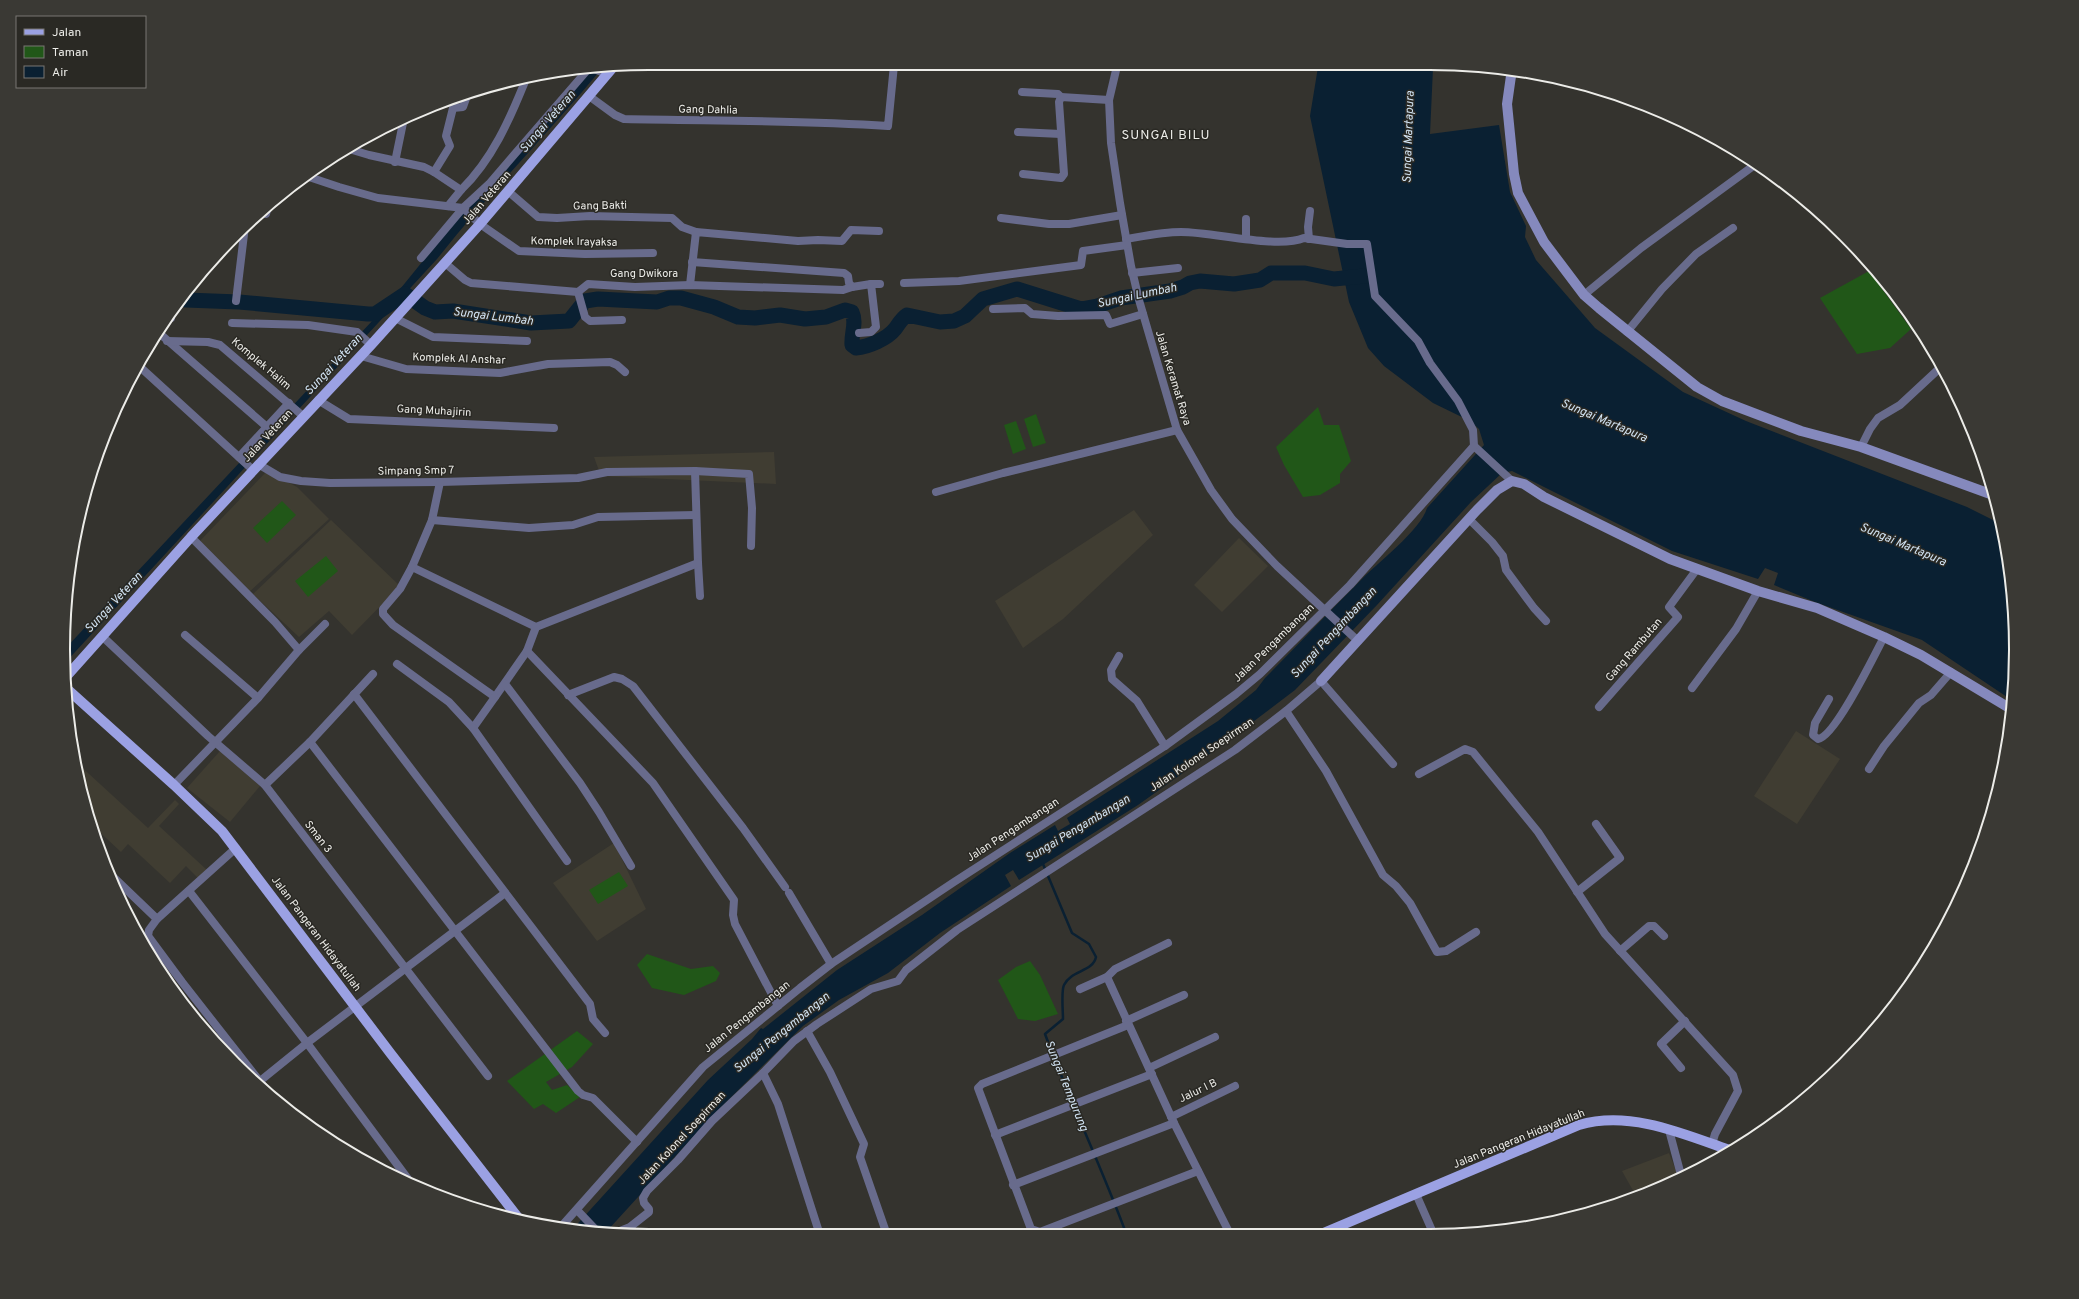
<svg xmlns="http://www.w3.org/2000/svg" width="2079" height="1299" viewBox="0 0 2079 1299" font-family="Overpass,sans-serif">
  <style>
    .built { fill: #403d32 }
    .green { fill: #215718 }
    .water { fill: #0a2032 }
    .lines { fill: none; stroke-linecap: round; stroke-linejoin: round }
    .stream { stroke: #0a2032; stroke-width: 2.5 }
    .river { stroke: #0a2032; stroke-width: 15 }
    .street { stroke: #686b8c; stroke-width: 8 }
    .secondary { stroke: #8589bd; stroke-width: 10 }
    .primary { stroke: #9ba1e3; stroke-width: 10 }
    .labels { text-anchor: middle; dominant-baseline: central; stroke-width: 3; stroke-linejoin: round; paint-order: stroke }
    .street-label { font-size: 11px; fill: #ecece8; stroke: #2a2924 }
    .water-label { font-size: 12px; font-style: italic; fill: #d3e5f5; stroke: #2a2924 }
    .quarter-label { font-size: 13px; letter-spacing: 1px; fill: #ecece8; stroke: #2a2924 }
    .rim { fill: none; stroke: #ecece8; stroke-width: 2 }
  </style>
  <rect width="100%" height="100%" fill="#34332e"/>
  <g class="built">
    <polygon points="774,452 776,484 601,476 594,457"/>
    <polygon points="267,471 297,487 329,519 247,594 198,543"/>
    <polygon points="1134,510 1153,535 1063,619 1023,648 995,601"/>
    <polygon points="331,520 400,586 352,635 329,611 299,637 253,594"/>
    <polygon points="1239,538 1268,566 1222,612 1194,585"/>
    <polygon points="1796,731 1840,759 1797,824 1754,796"/>
    <polygon points="220,751 260,786 230,822 187,788"/>
    <polygon points="76,762 148,828 175,800 179,804 159,826 207,870 199,879 186,866 170,883 128,844 121,852 91,824"/>
    <polygon points="614,843 646,909 597,941 553,883"/>
    <polygon points="1669,1153 1678,1176 1635,1194 1622,1171"/>
  </g>
  <g class="green">
    <polygon points="1869,271 1911,329 1890,348 1857,354 1820,298"/>
    <polygon points="1318,407 1324,425 1339,425 1351,461 1340,474 1340,483 1320,495 1303,497 1284,465 1276,447"/>
    <polygon points="1036,414 1046,443 1033,447 1024,419"/>
    <polygon points="1016,421 1026,449 1013,454 1004,425"/>
    <polygon points="282,501 296,515 267,543 253,528"/>
    <polygon points="326,556 338,571 308,597 295,581"/>
    <polygon points="619,872 628,886 598,904 589,890"/>
    <polygon points="647,954 691,969 713,966 720,973 716,981 684,995 652,988 637,965"/>
    <polygon points="1030,961 1040,975 1058,1014 1035,1021 1018,1019 998,980 1016,967"/>
    <polygon points="577,1031 593,1044 572,1067 546,1082 552,1090 567,1085 580,1097 556,1113 543,1104 534,1109 507,1081"/>
  </g>
  <g class="water">
    <path d="M604,66c-54,65 -114,126 -167,193l-373,405 -1,-13 325,-347 60,-74 142,-163z"/>
    <path d="M1318,67l115,1 -3,66 69,-9 11,67 16,34 -1,11 11,23 59,68 88,64 63,29 221,86 32,16 12,50 4,115 -2,13 -91,-61 -107,-38 -41,-17 4,-12 -13,-5 -7,11 -86,-28 -160,-80 -10,2 -31,29 -94,103 -82,85 -70,53 -87,62 -119,75 -6,-10 -8,5 6,11 -71,47 -52,40 -49,27 -36,26 -91,90 -105,115h-36l137,-151 44,-41 9,-11 2,1 74,-59 85,-55 88,-62 45,-28 3,6 12,-7 -3,-6 151,-97 38,-31 9,-12c32,-32 63,-65 94,-96 17,-18 62,-52 68,-74l57,-63 -5,-16 -9,-8 -37,-18 -49,-37 -16,-18 -19,-46 -39,-186z"/>
  </g>
  <g class="lines">
    <path class="stream" d="M1043,864l29,69 17,11 7,13c-3,15 -25,13 -32,28 -3,6 -1,26 -1,34l-18,15c25,67 56,132 81,199"/>
    <path class="river" d="M181,298l5,2 53,2 129,12h7l30,-20 20,14 10,4 18,-1 78,12 38,-2 16,-20 13,-2 59,3 12,-4h12l33,9 24,10 17,1 25,-3 25,4 21,-2 19,-7 7,2c5,11 -1,21 0,33l4,3c12,-1 31,-9 39,-19 4,-5 6,-10 12,-14l33,7 14,-1 11,-5 18,-17 34,-10 64,20 16,-3 24,-8 49,-7 13,-4 7,-4 10,-2 34,3 26,-4 11,-7h34l29,6 30,-3"/>
    <g class="street">
      <polyline points="1117,66 1109,100 1111,143 1120,203 1131,266 1139,300 1177,430 1211,490 1232,519 1277,566 1358,641"/>
      <polyline points="589,67 607,74"/>
      <polyline points="1022,92 1058,94 1061,97"/>
      <path d="M589,96l26,19 9,4c88,2 176,1 264,7l6,-61"/>
      <polyline points="1018,132 1061,134"/>
      <polyline points="349,149 369,155 424,167 434,172 461,190 448,206"/>
      <polyline points="395,162 404,118"/>
      <polyline points="434,172 450,146 446,136 453,108 463,107 468,93"/>
      <polyline points="1023,174 1061,178 1064,174 1059,102 1061,97 1109,100"/>
      <polyline points="306,176 339,187 378,198 463,208 480,224 519,251 585,254 653,253"/>
      <path d="M461,190c31,-30 49,-71 65,-111"/>
      <polyline points="509,192 538,217 557,218 590,216 672,218 682,227 696,232"/>
      <polyline points="260,212 266,214 268,206"/>
      <polyline points="1001,218 1049,224 1069,224 1122,215"/>
      <polyline points="1246,238 1246,219"/>
      <path d="M1126,239c18,-3 37,-7 55,-7 33,0 96,17 123,6l43,6h20l8,52 43,45 12,22 28,38 15,29 1,16 38,35"/>
      <polyline points="1309,239 1308,227 1310,211"/>
      <polyline points="421,258 463,208 489,184 590,67"/>
      <polyline points="692,262 844,273 848,276 849,283 852,287 871,284 876,327 871,332 859,333"/>
      <polyline points="445,263 465,280 471,283 578,292 588,284 635,287 690,285 843,290 852,287"/>
      <polyline points="1132,273 1178,268"/>
      <polyline points="904,283 959,281 1081,265 1083,251 1127,245"/>
      <polyline points="871,284 880,284"/>
      <polyline points="690,285 696,232 798,241 818,240 842,241 851,230 879,231"/>
      <polyline points="578,292 585,317 590,321 622,320"/>
      <polyline points="1584,295 1641,248 1756,164"/>
      <polyline points="236,301 245,226"/>
      <polyline points="993,309 1025,308 1032,314 1058,316 1106,315 1110,324 1143,314"/>
      <polyline points="168,318 171,318"/>
      <polyline points="395,318 433,337 527,341"/>
      <polyline points="232,323 308,325 357,332 371,345"/>
      <polyline points="1627,332 1662,289 1696,254 1733,228"/>
      <polyline points="159,333 267,427"/>
      <polyline points="167,341 208,342 220,345 303,416"/>
      <polyline points="361,356 406,369 500,373 548,364 610,362 617,365 625,372"/>
      <polyline points="139,366 253,470"/>
      <polyline points="318,400 349,419 554,428"/>
      <polyline points="1861,447 1870,429 1878,418 1900,405 1942,366"/>
      <polyline points="239,457 289,403"/>
      <polyline points="258,464 280,477 301,481 330,483 440,482 578,478 607,472 695,471 749,474 752,508 751,546"/>
      <polyline points="695,471 698,563 700,596"/>
      <polyline points="440,482 432,520 412,567 536,627 698,563"/>
      <polyline points="936,492 1003,473 1177,430"/>
      <polyline points="1469,519 1492,542 1503,556 1506,570 1534,608 1546,621"/>
      <polyline points="432,520 529,528 573,525 598,517 696,515"/>
      <polyline points="191,537 275,622 299,650"/>
      <polyline points="412,567 400,589 383,609 383,614 393,625 495,697 527,651 536,627"/>
      <polyline points="185,635 258,698"/>
      <polyline points="103,637 208,736 265,785 488,1076"/>
      <polyline points="527,651 653,783 734,900 733,915 735,924 778,1006"/>
      <polyline points="1119,656 1111,670 1112,679 1137,701 1165,746"/>
      <polyline points="397,664 449,702 473,728 495,697"/>
      <polyline points="505,684 580,783 599,812 631,866"/>
      <polyline points="1692,688 1736,629 1758,591"/>
      <polyline points="354,694 590,1004 593,1019 605,1033"/>
      <polyline points="568,695 614,677 622,679 633,686 743,828 785,887"/>
      <path d="M1829,699l-14,24 -2,12 5,4c17,-2 57,-85 66,-102"/>
      <polyline points="1599,707 1678,617 1669,607 1697,569"/>
      <polyline points="1286,711 1326,771 1383,875 1396,886 1410,903 1437,952 1446,951 1476,932"/>
      <polyline points="473,728 567,861"/>
      <polyline points="310,742 578,1091 583,1095 593,1098 637,1142"/>
      <polyline points="1869,769 1884,746 1919,703 1931,695 1951,672"/>
      <polyline points="1419,774 1465,749 1473,752 1538,832 1605,934 1733,1075 1738,1091 1715,1134 1712,1144"/>
      <polyline points="174,785 258,698 299,650 325,624"/>
      <polyline points="265,785 310,742 373,674"/>
      <polyline points="236,848 157,919 149,930 148,936 182,982 272,1097"/>
      <polyline points="108,872 157,919"/>
      <polyline points="189,891 307,1043 408,1179"/>
      <polyline points="1577,892 1620,858 1596,824"/>
      <polyline points="789,893 831,964"/>
      <polyline points="1620,951 1649,926 1654,926 1664,936"/>
      <polyline points="1107,977 1174,1123 1230,1234"/>
      <polyline points="1080,989 1107,977 1115,969 1168,943"/>
      <polyline points="1126,1021 1184,995"/>
      <polyline points="1128,1025 982,1084 978,1088 1031,1229 1040,1232 1198,1171"/>
      <polyline points="807,1031 830,1072 864,1144 860,1157 886,1232"/>
      <polyline points="1149,1068 1215,1037"/>
      <polyline points="1681,1068 1661,1044 1685,1021"/>
      <polyline points="763,1073 778,1104 819,1232"/>
      <polyline points="260,1081 307,1043 505,893"/>
      <polyline points="1171,1117 1235,1086"/>
      <polyline points="1669,1130 1681,1175"/>
      <polyline points="995,1135 1152,1074"/>
      <polyline points="1013,1185 1174,1123"/>
      <polyline points="1416,1194 1434,1235"/>
      <polyline points="577,1210 597,1231"/>
      <polyline points="560,1228 703,1067 800,988 831,964 954,882 1165,746 1236,694 1260,674 1350,585 1474,446"/>
      <polyline points="620,1231 630,1227 649,1212 649,1209 644,1203 643,1198 647,1191 678,1160 712,1121 763,1073 794,1041 817,1024 871,989 898,981 906,970 957,930 1235,750 1286,711 1321,681 1393,764"/>
    </g>
    <g class="secondary">
      <polyline points="1512,69 1507,104 1514,174 1518,193 1544,242 1584,295 1599,308 1697,387 1722,401 1801,431 1861,447 1993,495"/>
      <polyline points="1321,681 1477,510 1497,490 1512,481 1524,484 1544,497 1670,559 1758,591 1817,608 1884,637 1921,655 2011,709"/>
    </g>
    <g class="primary">
      <polyline points="65,678 191,537 371,345 480,224 615,65"/>
      <polyline points="66,688 174,785 222,831 391,1054 520,1220"/>
      <path d="M1321,1234l258,-109c51,-15 105,9 153,26"/>
    </g>
  </g>
  <g class="labels">
    <g class="street-label">
      <text transform="translate(708 110) rotate(1)">Gang Dahlia</text>
      <text transform="translate(487 198) rotate(-49)">Jalan Veteran</text>
      <text transform="translate(600 206) rotate(-1)">Gang Bakti</text>
      <text transform="translate(574 242) rotate(1)">Komplek Irayaksa</text>
      <text x="644" y="274">Gang Dwikora</text>
      <text transform="translate(459 359) rotate(2)">Komplek Al Anshar</text>
      <text transform="translate(261 364) rotate(40)">Komplek Halim</text>
      <text transform="translate(1173 378) rotate(73)">Jalan Keramat Raya</text>
      <text transform="translate(434 411) rotate(3)">Gang Muhajirin</text>
      <text transform="translate(268 436) rotate(-47)">Jalan Veteran</text>
      <text transform="translate(416 471) rotate(-1)">Simpang Smp 7</text>
      <text transform="translate(1274 643) rotate(-44)">Jalan Pengambangan</text>
      <text transform="translate(1634 650) rotate(-49)">Gang Rambutan</text>
      <text transform="translate(1202 755) rotate(-34)">Jalan Kolonel Soepirman</text>
      <text transform="translate(1013 830) rotate(-33)">Jalan Pengambangan</text>
      <text transform="translate(318 837) rotate(52)">Sman 3</text>
      <text transform="translate(316 934) rotate(53)">Jalan Pangeran Hidayatullah</text>
      <text transform="translate(747 1017) rotate(-39)">Jalan Pengambangan</text>
      <text transform="translate(1198 1091) rotate(-26)">Jalur I B</text>
      <text transform="translate(682 1138) rotate(-47)">Jalan Kolonel Soepirman</text>
      <text transform="translate(1519 1139) rotate(-22)">Jalan Pangeran Hidayatullah</text>
    </g>
    <g class="water-label">
      <text transform="translate(548 122) rotate(-49)">Sungai Veteran</text>
      <text transform="translate(1409 137) rotate(-88)">Sungai Martapura</text>
      <text transform="translate(1137 296) rotate(-12)">Sungai Lumbah</text>
      <text transform="translate(493 317) rotate(7)">Sungai Lumbah</text>
      <text transform="translate(334 365) rotate(-47)">Sungai Veteran</text>
      <text transform="translate(1604 421) rotate(23)">Sungai Martapura</text>
      <text transform="translate(1903 545) rotate(23)">Sungai Martapura</text>
      <text transform="translate(114 603) rotate(-47)">Sungai Veteran</text>
      <text transform="translate(1334 633) rotate(-47)">Sungai Pengambangan</text>
      <text transform="translate(1078 829) rotate(-31)">Sungai Pengambangan</text>
      <text transform="translate(782 1033) rotate(-39)">Sungai Pengambangan</text>
      <text transform="translate(1066 1086) rotate(68)">Sungai Tempurung</text>
    </g>
    <g class="quarter-label">
      <text x="1166" y="136">SUNGAI BILU</text>
    </g>
  </g>
  <path d="M0 0H2079V1299H0ZM649 70H1430A579 579 0 0 1 2009 649V650A579 579 0 0 1 1430 1229H649A579 579 0 0 1 70 650V649A579 579 0 0 1 649 70Z" fill="#3a3934" fill-rule="evenodd"/>
  <path class="rim" d="M649 70H1430A579 579 0 0 1 2009 649V650A579 579 0 0 1 1430 1229H649A579 579 0 0 1 70 650V649A579 579 0 0 1 649 70Z"/>
  <rect x="16" y="16" width="130" height="72" fill="#2a2924" stroke="#787772"/>
  <rect x="24" y="29" width="20" height="6" fill="#9ba1e3" stroke="#787772"/>
  <text x="52" y="36" font-size="12" fill="#ecece8">Jalan</text>
  <rect x="24" y="46" width="20" height="12" fill="#215718" stroke="#787772"/>
  <text x="52" y="56" font-size="12" fill="#ecece8">Taman</text>
  <rect x="24" y="66" width="20" height="12" fill="#0a2032" stroke="#787772"/>
  <text x="52" y="76" font-size="12" fill="#ecece8">Air</text>
</svg>
